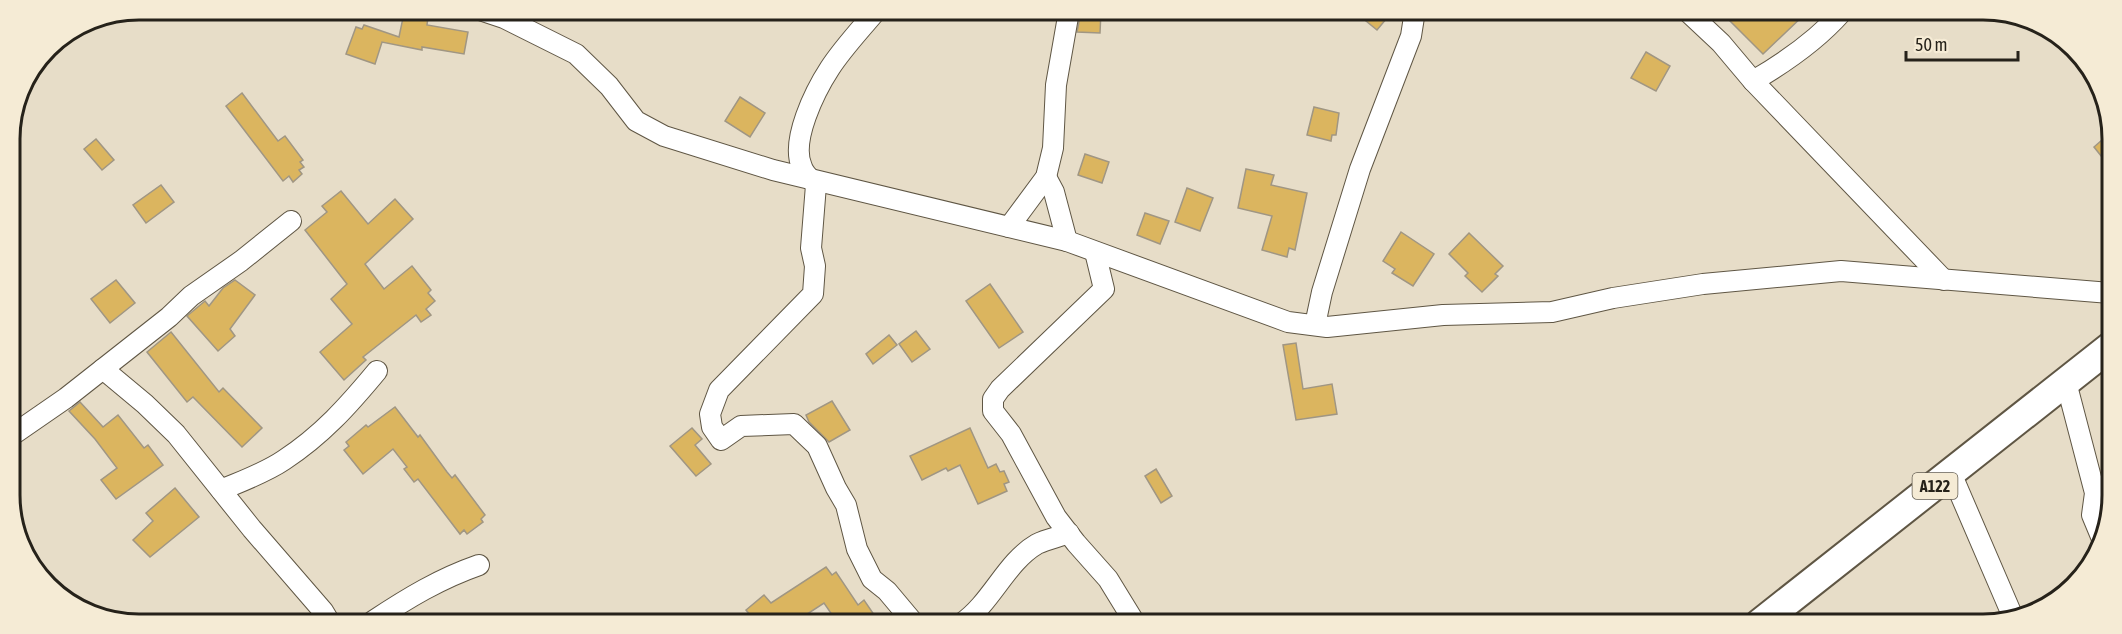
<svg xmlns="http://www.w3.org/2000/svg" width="2122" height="634" viewBox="0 0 2122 634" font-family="'Asap Condensed',sans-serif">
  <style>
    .building { fill: #dbb55f; stroke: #a09683; stroke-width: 1.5 }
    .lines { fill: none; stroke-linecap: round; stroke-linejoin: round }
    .minor-casing { stroke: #5f5644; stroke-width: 22 }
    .highway-casing { stroke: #5f5644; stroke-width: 32 }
    .minor { stroke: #fff; stroke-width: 20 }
    .highway { stroke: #fff; stroke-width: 28 }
    .labels { text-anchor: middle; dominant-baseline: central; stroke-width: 4.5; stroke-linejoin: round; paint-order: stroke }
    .shield { fill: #f5ebd5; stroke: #645e52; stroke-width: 1.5 }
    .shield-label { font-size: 16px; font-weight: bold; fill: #26221a }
    .rim { fill: none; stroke: #26221a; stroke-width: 3 }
  </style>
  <rect width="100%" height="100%" fill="#e7ddc8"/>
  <g class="building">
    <polygon points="1081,11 1101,11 1100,33 1077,32"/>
    <polygon points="1355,12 1392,12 1377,30"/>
    <polygon points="404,13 428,17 427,25 468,32 464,54 422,47 422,50 382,42 375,64 346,54 356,27 362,29 364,25 399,37"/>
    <polygon points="1722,13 1806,13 1763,54"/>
    <polygon points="1646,52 1670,66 1656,91 1631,78"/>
    <polygon points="242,93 278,141 285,136 303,160 300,162 304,167 299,170 302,174 293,182 289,176 283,181 226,106"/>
    <polygon points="740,97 765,113 750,137 725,121"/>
    <polygon points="1314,107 1339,113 1336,135 1332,135 1331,141 1307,135"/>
    <polygon points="2110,133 2110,167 2094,147"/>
    <polygon points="96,139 114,160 102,170 84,149"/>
    <polygon points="1085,154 1109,162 1102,183 1078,175"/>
    <polygon points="1246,169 1274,175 1271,185 1307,193 1295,250 1289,248 1287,257 1262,250 1272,216 1238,208"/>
    <polygon points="161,185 174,202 146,223 133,205"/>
    <polygon points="1187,188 1213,198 1200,231 1175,222"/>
    <polygon points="341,191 368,224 395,199 413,219 365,264 384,289 412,266 431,290 428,293 435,301 426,309 431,315 421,322 416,315 363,357 366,360 344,380 320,352 352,324 331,299 347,284 305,230 327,212 322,206"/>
    <polygon points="1145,213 1169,221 1160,244 1137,235"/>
    <polygon points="1401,232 1434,254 1413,286 1392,273 1395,269 1383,261"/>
    <polygon points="1469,233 1503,266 1495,274 1498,276 1482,292 1465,276 1468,273 1449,254"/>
    <polygon points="116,280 135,303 110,323 91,299"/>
    <polygon points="235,280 255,295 230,329 235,336 218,351 187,316 205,301 209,306 223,288"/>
    <polygon points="990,284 1023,332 999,348 966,301"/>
    <polygon points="916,331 930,349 912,362 899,344"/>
    <polygon points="171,332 219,392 223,388 262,428 242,447 193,397 187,402 147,352"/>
    <polygon points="889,335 897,345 873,364 866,354"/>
    <polygon points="1296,343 1303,389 1332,384 1337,414 1296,420 1283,345"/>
    <polygon points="832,401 850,430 829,442 809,422 806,415"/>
    <polygon points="80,402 103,427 118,415 144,448 148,445 163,465 116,499 101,480 117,468 95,439 69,411"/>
    <polygon points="395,407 418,437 420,435 447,472 452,478 455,475 485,515 481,519 483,522 467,534 464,530 460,534 418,479 414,482 404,469 407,467 393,449 363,474 344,450 349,446 346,442 366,425 368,427"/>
    <polygon points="692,428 702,439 695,445 711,464 696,476 670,446"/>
    <polygon points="970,428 988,468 996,464 1000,472 1004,471 1009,482 1004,484 1007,491 978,504 960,465 948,471 946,468 922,480 910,456"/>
    <polygon points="1156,469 1172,496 1161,503 1145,476"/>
    <polygon points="175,488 199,517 150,557 133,540 153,521 146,513"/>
    <polygon points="826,567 832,575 836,572 858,605 864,600 879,622 837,622 824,603 795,622 756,622 746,610 764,595 771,603"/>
  </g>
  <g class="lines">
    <g class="minor-casing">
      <g id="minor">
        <polyline points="480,10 504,18 576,54 609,86 636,121 664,136 773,170 1067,241 1288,322 1327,327 1443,315 1552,312 1613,298 1703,284 1841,271 2110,293"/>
        <path d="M876,11c-15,18 -33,37 -46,57 -15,23 -40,73 -28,99 2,7 10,13 14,18l-5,63 4,18 -2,28 -94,96 -9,24 2,13 9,13 20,-14 53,-2 23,22 19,42 10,17 11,44 15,30 15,12 26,31"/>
        <polyline points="1689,13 1721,43 1753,81 1944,280"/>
        <path d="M1753,81c31,-18 64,-41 88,-68"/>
        <polyline points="1046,177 1054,192 1067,241"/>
        <polyline points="1009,227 1046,177 1053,148 1056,85 1069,11"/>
        <polyline points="1095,252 1104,289 1000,389 993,399 993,411 1011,434 1056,517 1076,543 1108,579 1135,623"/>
        <polyline points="1315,325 1322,292 1360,169 1411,36 1414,17 1411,12"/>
        <polyline points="103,369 145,404 176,434 252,529 323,611 329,621"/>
        <polyline points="2066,382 2095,493 2092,515 2102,539"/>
        <polyline points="11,436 66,398 169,317 191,296 241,261 291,221"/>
        <polyline points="1951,473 2013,617"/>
        <path d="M221,490c21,-9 44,-17 63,-30 38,-25 64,-54 93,-89"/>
        <path d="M373,621c35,-23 66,-42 106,-56"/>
        <path d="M962,623c30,-21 44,-61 75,-79 10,-5 22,-7 32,-11"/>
      </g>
    </g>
    <g class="highway-casing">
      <polyline id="highway" points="1759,624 2110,347"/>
    </g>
    <use href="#minor" class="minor"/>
    <use href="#highway" class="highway"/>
  </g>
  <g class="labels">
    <rect class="shield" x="1912.5" y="473" width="45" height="26" rx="4.5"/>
    <g class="shield-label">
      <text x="1935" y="486">A122</text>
    </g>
  </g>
  <path d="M0 0H2122V634H0ZM139 20H1983A119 119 0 0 1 2102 139V495A119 119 0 0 1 1983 614H139A119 119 0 0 1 20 495V139A119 119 0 0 1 139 20Z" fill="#f5ebd5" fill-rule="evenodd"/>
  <path class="rim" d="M139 20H1983A119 119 0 0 1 2102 139V495A119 119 0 0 1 1983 614H139A119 119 0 0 1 20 495V139A119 119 0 0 1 139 20Z"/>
  <path d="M1906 51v9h112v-9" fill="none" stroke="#26221a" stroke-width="3"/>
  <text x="1915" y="51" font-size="18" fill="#26221a" stroke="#f5ebd5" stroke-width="4.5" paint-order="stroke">50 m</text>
</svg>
